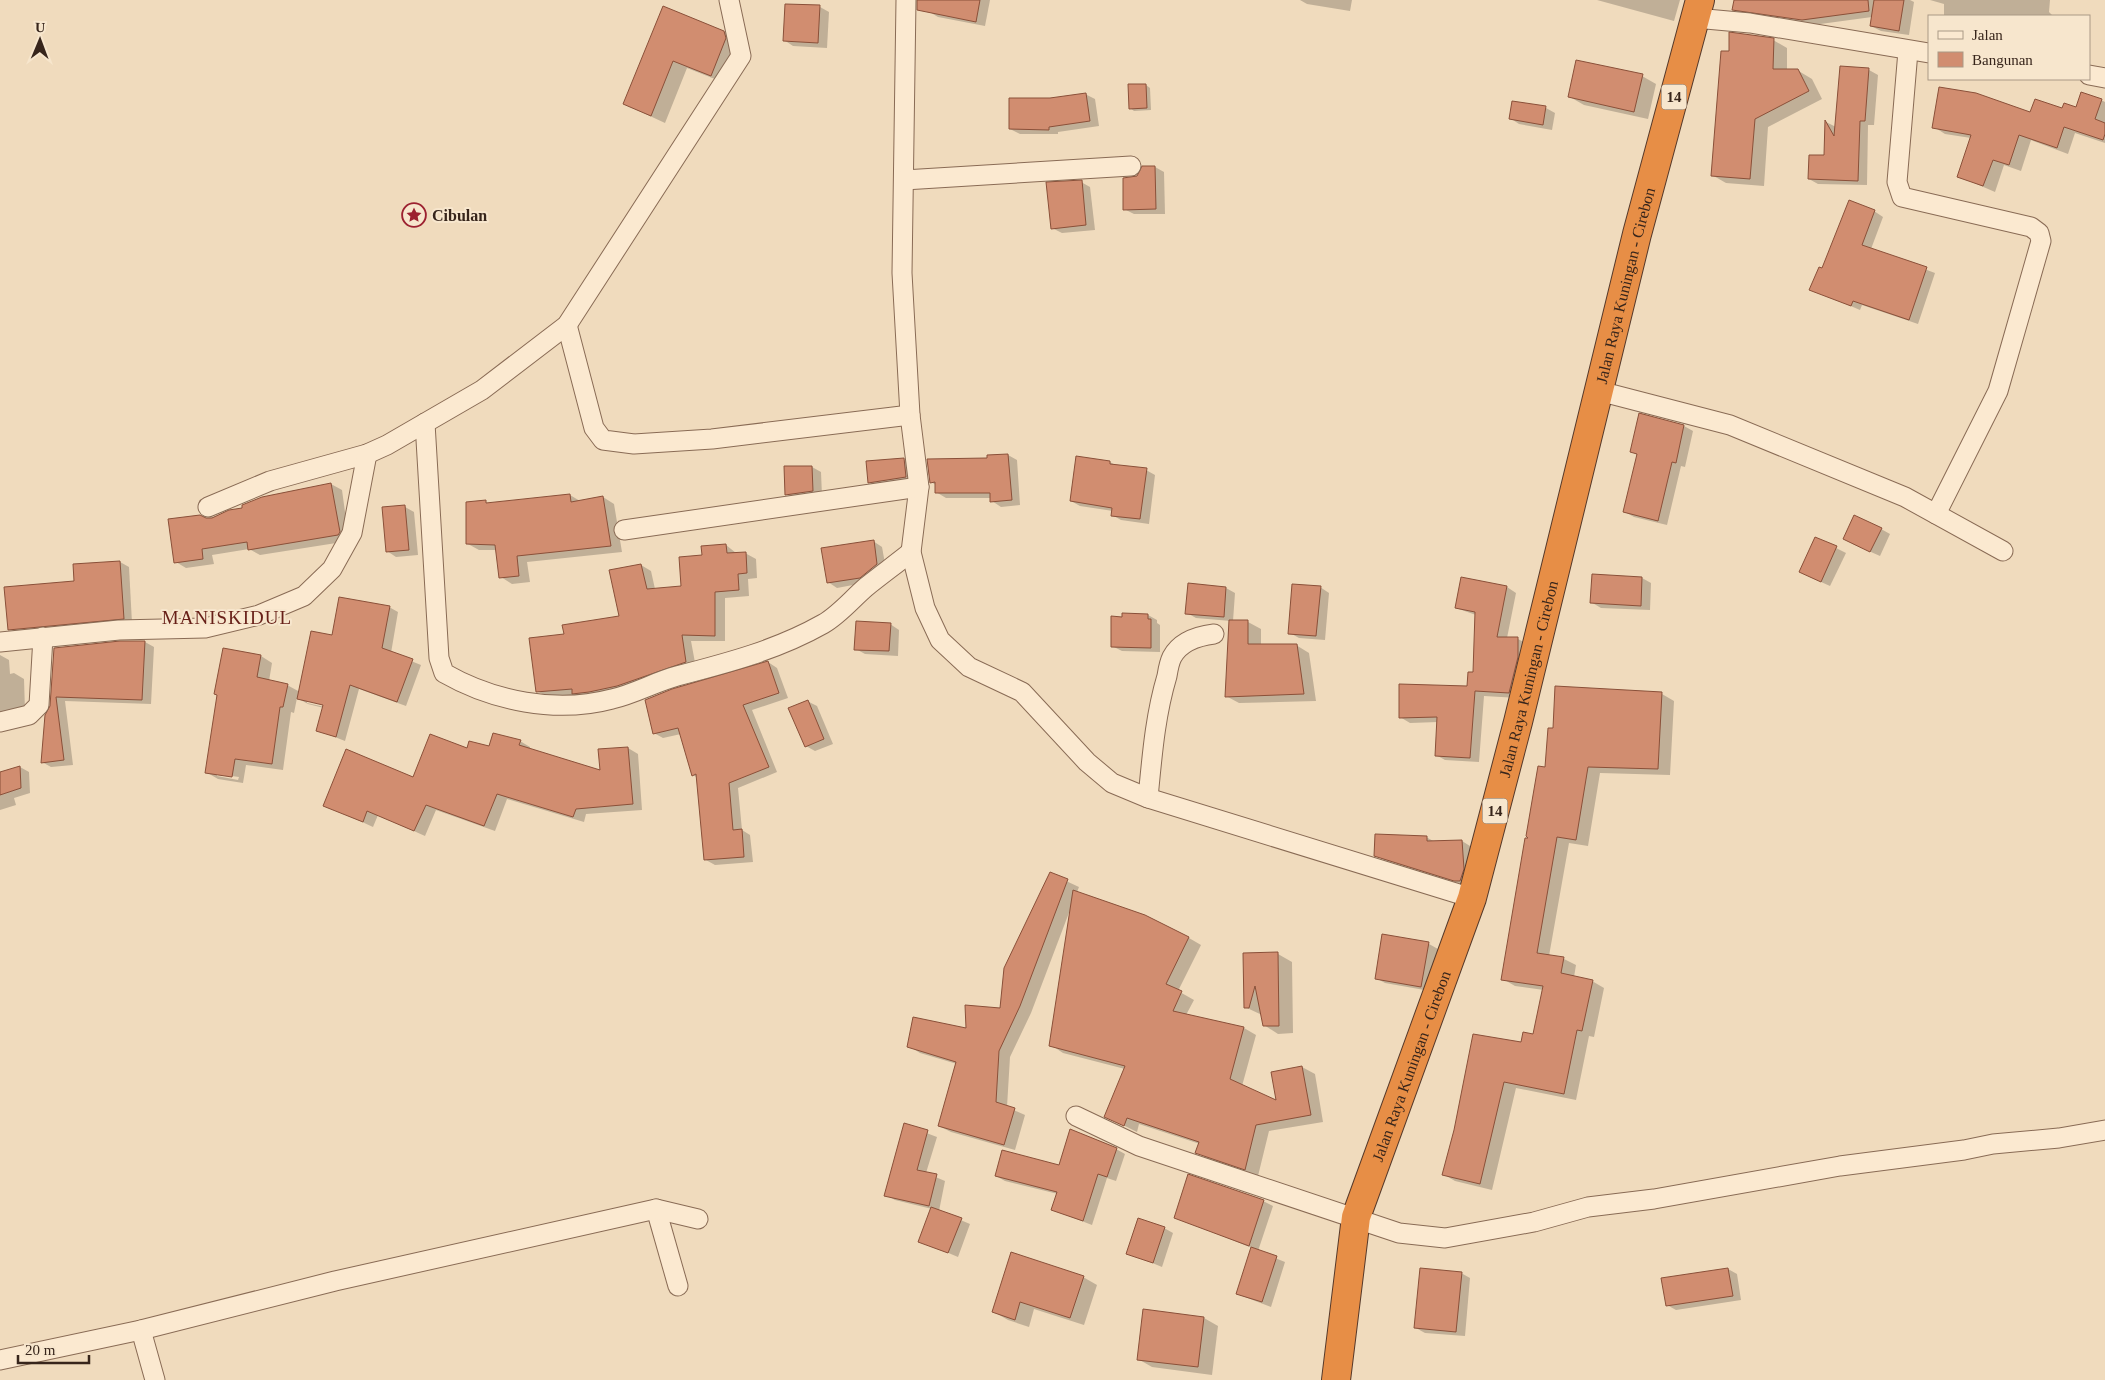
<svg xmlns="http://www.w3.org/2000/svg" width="2105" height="1380" viewBox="0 0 2105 1380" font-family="'Times New Roman',serif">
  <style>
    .shadow { fill: #0003; fill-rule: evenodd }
    .building { fill: #d18d70; stroke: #8a5039 }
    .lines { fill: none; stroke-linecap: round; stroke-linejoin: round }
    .street-casing { stroke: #896b55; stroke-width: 21 }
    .highway-casing { stroke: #56392a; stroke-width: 30 }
    .street { stroke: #fbe9d0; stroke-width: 19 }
    .highway { stroke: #e78e46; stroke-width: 28 }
    .labels { text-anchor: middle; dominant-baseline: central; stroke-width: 4; stroke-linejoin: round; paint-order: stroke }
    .shield { fill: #f7e6cd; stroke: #715f50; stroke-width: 1 }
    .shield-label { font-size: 15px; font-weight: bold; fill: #37251b }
    .poi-label { font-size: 16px; font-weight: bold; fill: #37251b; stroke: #f7e6cd; text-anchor: start }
    .street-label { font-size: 16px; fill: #37251b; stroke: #f7e6cd }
    .quarter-label { font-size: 19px; letter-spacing: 1px; fill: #671f17; stroke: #f7e6cd }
  </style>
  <rect width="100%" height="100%" fill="#f0dbbd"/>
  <g class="shadow">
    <polygon points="931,0 990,0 985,26 938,17 928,11"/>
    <polygon points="1300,0 1352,0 1350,11 1307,4"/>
    <polygon points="1597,0 1680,0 1674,21"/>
    <polygon points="1735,0 1910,0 1914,2 1909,35 1881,31 1871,26 1872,17 1813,25 1743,15 1733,9"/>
    <polygon points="1930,0 2050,0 2049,12 2053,16 1944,16 1944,4"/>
    <polygon points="820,7 829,12 827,48 793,46 784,40"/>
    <polygon points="664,8 724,32 738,40 725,83 687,68 665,123 624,104"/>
    <polygon points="1773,40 1787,48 1787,70 1797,70 1812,79 1822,99 1768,127 1764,186 1726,183 1712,175 1730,52"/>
    <polygon points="1869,70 1878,75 1874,125 1868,125 1867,185 1818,184 1809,179 1825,156 1826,122 1836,127"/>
    <polygon points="1642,76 1656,84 1648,119 1584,105 1570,97"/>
    <polygon points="1146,85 1150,88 1151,110 1134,111 1130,108"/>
    <polygon points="1085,94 1095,99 1099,126 1058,132 1058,134 1020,134 1010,129 1050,99"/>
    <polygon points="2101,100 2105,102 2105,143 2075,133 2068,154 2031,140 2021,171 2004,165 1995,192 1958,176 1971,138 1945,134 1934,127 2077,109"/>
    <polygon points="1513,102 1546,108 1555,113 1552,130 1519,124 1510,118"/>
    <polygon points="1155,167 1164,172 1165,214 1134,214 1124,209 1138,177"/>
    <polygon points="1081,182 1090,187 1095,230 1062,233 1052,228"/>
    <polygon points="1874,211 1883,217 1871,249 1935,273 1918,324 1862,305 1860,310 1811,289 1823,270"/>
    <polygon points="1640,415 1684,426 1693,431 1685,467 1681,466 1667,525 1634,517 1625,512 1638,455 1632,452"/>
    <polygon points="1008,455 1017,460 1020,505 1001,507 992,501 991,498 946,498 936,492 936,485 931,482 988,460"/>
    <polygon points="904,460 913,465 915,482 878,488 869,482"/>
    <polygon points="1110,462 1117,466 1146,470 1155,475 1149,524 1121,520 1112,515 1113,511 1080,506 1071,501"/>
    <polygon points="812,467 821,472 822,496 795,500 786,494"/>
    <polygon points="331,484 342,490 349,541 260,555 249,549 212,555 214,564 186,568 176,562 206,519"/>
    <polygon points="570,495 580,501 603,497 614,504 622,552 527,562 530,582 512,584 501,577 497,550 479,550 468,544 485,502 489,504"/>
    <polygon points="405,507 414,512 418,555 396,557 387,551"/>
    <polygon points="1881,529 1890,534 1880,556 1853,544"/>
    <polygon points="1816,538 1846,553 1830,586 1810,577"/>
    <polygon points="873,541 882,547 886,569 869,582 837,588 828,582"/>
    <polygon points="726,545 736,553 745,553 756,559 757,578 748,579 749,596 725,598 725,641 691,641 696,668 628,691 548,697 537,691 565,635 620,617 641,565 651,571 655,589 683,588 703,556"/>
    <polygon points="120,562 129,567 132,623 19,634 10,629 75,582"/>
    <polygon points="1462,578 1507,587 1516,593 1507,638 1518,639 1527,644 1518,698 1484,696 1479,762 1445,760 1436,755 1438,722 1410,723 1400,717 1468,687 1474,673 1476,615 1456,608"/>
    <polygon points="1642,578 1651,583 1650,610 1601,608 1591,602"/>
    <polygon points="1320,587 1329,593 1325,640 1299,638 1290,633"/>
    <polygon points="1226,588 1235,593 1233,621 1248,622 1261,629 1261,645 1296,645 1309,653 1316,701 1239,703 1226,696 1231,621 1196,618 1187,613"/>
    <path d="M389,607l9,5 -7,41 30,12 -15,41 -47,-17 -14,52 -28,-11 7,-22 -16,-4 -11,-6 -3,15 -3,-1 -8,58 -37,-5 -3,18 -25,-4 -12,-7 18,-123 37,7 11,7 -3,18 18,4 13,7 33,-55zM307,700l22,5v3l-22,-5zM217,774l22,3 -1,3 -21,-4z"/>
    <polygon points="1148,615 1157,620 1157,623 1160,625 1160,652 1122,651 1112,646 1124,618"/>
    <polygon points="890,624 899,630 898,656 865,654 856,649"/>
    <polygon points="145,642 154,647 151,704 65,701 73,765 51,767 42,762 51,706 55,649"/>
    <polygon points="0,655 9,660 10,674 14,673 24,679 25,711 0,719"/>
    <polygon points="768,662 777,668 788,698 752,710 777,772 738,788 742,830 750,835 753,862 715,865 706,860 698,778 693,775 681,734 663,738 654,733"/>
    <polygon points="1662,694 1674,701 1670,775 1600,773 1588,846 1569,843 1549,956 1564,959 1576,965 1574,977 1592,981 1604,988 1594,1037 1589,1036 1576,1100 1516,1088 1492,1190 1455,1181 1443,1174 1522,1044 1534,1036 1544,990 1515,986 1503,979 1555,729"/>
    <polygon points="807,701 817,706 833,744 815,751 806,746"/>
    <polygon points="520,741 530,747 530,749 601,772 628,748 638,754 642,810 586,814 584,822 507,799 495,831 436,810 425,836 378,815 373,827 325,805 414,779 468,750"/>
    <polygon points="20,767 29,772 30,793 14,798 16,805 0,810 0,773"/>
    <polygon points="1426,837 1435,842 1462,841 1470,846 1471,874 1464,885 1384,860 1376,855"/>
    <polygon points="1051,874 1079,887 1077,892 1189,938 1201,945 1178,991 1194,1000 1186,1015 1244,1028 1256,1035 1242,1086 1278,1102 1302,1067 1315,1074 1323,1122 1269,1131 1258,1176 1209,1160 1197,1152 1200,1144 1139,1124 1137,1132 1105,1116 1125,1069 1063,1053 1051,1045 1070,910 1031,1013 1010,1057 1007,1107 1025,1115 1015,1150 951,1132 939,1126 957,1064 920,1053 909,1046 967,1029 1001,1009"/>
    <polygon points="1383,935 1429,944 1438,949 1430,991 1385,983 1376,978"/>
    <polygon points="1244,954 1278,954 1292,962 1293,1033 1278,1034 1264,1025 1262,1015 1245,1007"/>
    <polygon points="905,1125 937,1137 926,1173 945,1181 939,1211 970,1224 958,1257 920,1241 932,1209 895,1200 886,1195"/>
    <polygon points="1116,1149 1125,1154 1116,1181 1107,1178 1092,1225 1053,1210 1058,1194 1005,1181 996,1176 1059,1166"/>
    <polygon points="1263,1201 1273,1206 1258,1251 1285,1262 1271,1307 1237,1294 1252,1248 1176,1217"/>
    <polygon points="1164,1228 1173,1233 1162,1267 1128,1253"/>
    <polygon points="1728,1269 1737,1274 1741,1300 1676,1310 1667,1305"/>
    <polygon points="1461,1273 1470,1278 1465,1336 1425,1333 1416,1328"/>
    <polygon points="1083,1277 1097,1285 1084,1325 1034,1309 1029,1327 1008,1320 994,1312"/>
    <polygon points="1204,1318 1218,1326 1212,1375 1152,1367 1138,1359"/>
  </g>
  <g class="building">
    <polygon points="917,0 980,0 976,22 917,10"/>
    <polygon points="1734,0 1868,0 1869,11 1802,20 1732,10"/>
    <polygon points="1874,0 1904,0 1899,31 1870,26"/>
    <polygon points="785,4 820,5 818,43 783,41"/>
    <polygon points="663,6 724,31 726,38 711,76 673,61 651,116 623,104"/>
    <polygon points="1729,32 1774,38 1773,69 1798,69 1809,91 1755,119 1750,179 1711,176 1721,51 1729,51"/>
    <polygon points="1576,60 1643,74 1634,112 1568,97"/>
    <polygon points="1840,66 1869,68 1865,121 1860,121 1858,181 1808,179 1809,155 1824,155 1825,120 1834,136"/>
    <polygon points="1128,84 1146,84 1147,108 1129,109"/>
    <polygon points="1939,87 1976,93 2030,112 2035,99 2062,108 2064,103 2076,107 2081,92 2102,99 2095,119 2105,123 2105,134 2103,140 2064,127 2057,148 2019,135 2009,165 1993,160 1983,186 1957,177 1971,135 1932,128"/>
    <polygon points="1086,93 1090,121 1049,127 1049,130 1009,129 1009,98 1050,98"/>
    <polygon points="1512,101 1546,106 1543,125 1509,119"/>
    <polygon points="1142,166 1155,166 1156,209 1123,210 1123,178 1137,176"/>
    <polygon points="1082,180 1086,225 1051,229 1046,182"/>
    <polygon points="1849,200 1875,210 1862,245 1927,267 1909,320 1853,301 1851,306 1809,290 1819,267 1822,268"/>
    <polygon points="1639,413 1684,425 1676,463 1672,462 1658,521 1623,512 1637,454 1630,452"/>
    <polygon points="1008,454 1012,500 990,502 990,493 935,493 935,482 930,483 927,459 987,458 987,455"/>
    <polygon points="1076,456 1110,461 1110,464 1147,468 1140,519 1111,516 1112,508 1070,501"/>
    <polygon points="904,458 906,477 868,483 866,461"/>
    <polygon points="784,466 812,466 813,491 785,495"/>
    <polygon points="331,483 340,532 338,535 248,550 247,542 202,549 203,559 174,563 168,519 200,515 206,518 212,518 229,510 242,508 242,505 262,497"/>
    <polygon points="570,494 571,502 603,496 611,546 517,556 519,576 499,578 495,545 466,544 466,502 486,500 486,503"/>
    <polygon points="405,505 409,550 386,552 382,507"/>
    <polygon points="1854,515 1882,528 1870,552 1843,539"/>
    <polygon points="1815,537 1837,546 1821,582 1799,572"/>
    <polygon points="874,540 877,564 860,578 827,583 821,548"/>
    <polygon points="726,544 727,553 746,552 747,573 738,574 739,590 715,592 715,636 682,635 686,662 617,686 589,692 572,694 572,689 536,692 529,638 564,634 562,625 619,616 609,570 641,564 647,589 681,586 679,557 702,555 701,546"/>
    <polygon points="120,561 124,619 8,630 4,587 74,581 73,564"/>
    <polygon points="1592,574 1642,577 1641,606 1590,603"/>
    <polygon points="1461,577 1507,586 1497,637 1518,637 1518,657 1509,693 1475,691 1470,758 1435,756 1437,717 1399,718 1399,684 1467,686 1468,672 1473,672 1475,612 1455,608"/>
    <polygon points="1188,583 1226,587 1224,617 1185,614"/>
    <polygon points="1292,584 1321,586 1316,636 1288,634"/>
    <polygon points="339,597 390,606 382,648 413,659 397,702 350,685 336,737 316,731 323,705 297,699 311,631 332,635"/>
    <polygon points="1122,613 1148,614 1148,619 1151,619 1151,648 1111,647 1111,616 1122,617"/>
    <polygon points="1229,620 1248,620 1248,644 1297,644 1304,694 1225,697"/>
    <polygon points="856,621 891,623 889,651 854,650"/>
    <polygon points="120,641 145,641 142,700 56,697 64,760 41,763 45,715 50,706 54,648"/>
    <polygon points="223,648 261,655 257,677 288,684 283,707 280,707 272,764 235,759 232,777 205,773 217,695 214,694"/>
    <polygon points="768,661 779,693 743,705 769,767 729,783 733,830 742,829 744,857 704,860 696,774 692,776 678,728 653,734 645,700 672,689"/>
    <polygon points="1555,686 1662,692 1658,769 1588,767 1576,840 1557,837 1537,953 1564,957 1561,973 1593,980 1582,1031 1577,1030 1564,1094 1504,1082 1480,1184 1442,1175 1454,1130 1473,1034 1521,1042 1523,1032 1533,1034 1543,986 1501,980 1525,838 1528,838 1526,836 1538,766 1545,767 1548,728 1553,728"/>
    <polygon points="808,700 824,739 805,747 788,708"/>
    <polygon points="493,733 521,740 519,745 600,770 598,749 628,747 633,804 576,809 573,817 497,794 484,826 426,805 414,831 367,811 363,822 323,806 346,749 413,777 430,734 467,748 469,741 489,746"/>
    <polygon points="20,766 21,788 0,795 0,772"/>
    <polygon points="1375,834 1427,836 1427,841 1462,840 1464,869 1460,881 1454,881 1374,856"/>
    <polygon points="1050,872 1068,879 1020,1006 999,1051 996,1102 1015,1108 1004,1145 938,1126 956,1062 907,1047 913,1017 966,1028 965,1005 1000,1008 1004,968"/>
    <polygon points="1073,890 1145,915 1189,937 1166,984 1182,991 1173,1011 1244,1027 1230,1079 1276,1100 1271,1072 1302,1066 1311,1115 1256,1125 1245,1170 1195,1153 1199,1142 1127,1118 1124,1126 1104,1117 1125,1066 1049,1046"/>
    <polygon points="1382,934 1429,942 1421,987 1375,979"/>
    <polygon points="1278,952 1279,1026 1263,1026 1255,986 1249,1008 1244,1008 1243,953"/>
    <polygon points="904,1123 928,1130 917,1170 937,1174 929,1206 884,1196"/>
    <polygon points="1070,1129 1117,1148 1107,1177 1098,1174 1083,1221 1051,1210 1057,1192 995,1176 1002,1150 1059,1165"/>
    <polygon points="1188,1174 1264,1200 1249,1246 1174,1218"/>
    <polygon points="931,1207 962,1218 948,1253 918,1242"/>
    <polygon points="1138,1218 1165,1227 1153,1263 1126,1254"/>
    <polygon points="1251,1247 1277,1256 1262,1302 1236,1294"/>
    <polygon points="1011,1252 1084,1276 1070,1318 1020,1302 1015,1320 992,1312"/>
    <polygon points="1420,1268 1462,1272 1456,1332 1414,1328"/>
    <polygon points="1728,1268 1733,1296 1666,1306 1661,1278"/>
    <polygon points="1143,1309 1204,1317 1198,1367 1137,1360"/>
  </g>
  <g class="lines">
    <g class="street-casing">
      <g id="street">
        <polyline points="906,0 902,273 910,415 919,487 911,552 925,608 940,640 969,667 1022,692 1087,762 1112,783 1148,798 1472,898"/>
        <polyline points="1695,18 1750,23 1929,53"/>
        <polyline points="1908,51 1897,182 1902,197 2031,227 2039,233 2041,241 1998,391 1936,514"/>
        <polyline points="2089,75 2105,78"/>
        <polyline points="904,180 1131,166"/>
        <polyline points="567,325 594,428 603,440 634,444 712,439 910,415"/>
        <polyline points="1599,391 1730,425 1905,497 2003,551"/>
        <path d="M425,423l14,235 5,15c49,28 112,41 168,26 22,-5 43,-17 65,-23 50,-13 100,-26 146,-52 16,-9 29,-25 43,-37 15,-12 30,-23 45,-35"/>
        <polyline points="208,507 270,481 367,454 387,445 482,390 567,325 741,56 729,0"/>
        <polyline points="624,530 919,487"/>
        <polyline points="0,642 119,630 205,628 259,615 304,596 332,569 352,533 367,454"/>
        <polyline points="0,722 29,715 39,705 43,637"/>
        <path d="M1148,798c4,-41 7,-82 19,-122 1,-6 2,-13 5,-19 8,-15 26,-21 42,-23"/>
        <polyline points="1076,1116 1139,1146 1399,1233 1445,1238 1534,1222 1588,1207 1654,1199 1840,1166 1964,1150 1993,1144 2059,1138 2105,1130"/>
        <polyline points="656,1209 678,1286"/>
        <polyline points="141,1330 155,1380"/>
        <polyline points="0,1360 141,1330 335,1281 656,1209 698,1219"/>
      </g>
    </g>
    <g class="highway-casing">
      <g id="highway">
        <path id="s1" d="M1336,1380l20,-163 116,-319 46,-176 119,-488 63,-234"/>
      </g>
    </g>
    <use href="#street" class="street"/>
    <use href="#highway" class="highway"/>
  </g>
  <defs>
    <g id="sight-ring" transform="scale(1.25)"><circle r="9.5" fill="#f7e6cd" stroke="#9c2130" stroke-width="1.5"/><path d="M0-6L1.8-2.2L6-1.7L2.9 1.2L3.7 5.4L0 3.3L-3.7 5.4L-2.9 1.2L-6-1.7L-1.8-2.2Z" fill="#9c2130"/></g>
  </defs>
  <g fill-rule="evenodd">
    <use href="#sight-ring" x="414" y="215"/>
  </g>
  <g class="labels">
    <g class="shield">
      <rect x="1661.5" y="84.5" width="25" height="25" rx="4"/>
      <rect x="1482.5" y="798.5" width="25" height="25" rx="4"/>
    </g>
    <g class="shield-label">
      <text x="1674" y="97">14</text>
      <text x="1495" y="811">14</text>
    </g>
    <g class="poi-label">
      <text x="432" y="215">Cibulan</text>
    </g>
    <g class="street-label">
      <text stroke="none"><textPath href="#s1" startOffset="1135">Jalan Raya Kuningan - Cirebon</textPath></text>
      <text stroke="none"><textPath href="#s1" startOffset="730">Jalan Raya Kuningan - Cirebon</textPath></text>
      <text stroke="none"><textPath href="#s1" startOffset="325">Jalan Raya Kuningan - Cirebon</textPath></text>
    </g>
    <g class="quarter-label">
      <text x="227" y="617">MANISKIDUL</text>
    </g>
  </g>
  <rect x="1928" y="15" width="162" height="65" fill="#f7e6cd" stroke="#aa9986"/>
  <rect x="1938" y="31" width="25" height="8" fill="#fbe9d0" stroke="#aa9986"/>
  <text x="1972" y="40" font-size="15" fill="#37251b">Jalan</text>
  <rect x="1938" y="52" width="25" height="15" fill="#d18d70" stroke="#aa9986"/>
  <text x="1972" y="65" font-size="15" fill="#37251b">Bangunan</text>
  <g transform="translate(40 40) rotate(1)" stroke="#f7e6cd" stroke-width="4" paint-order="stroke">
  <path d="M0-4L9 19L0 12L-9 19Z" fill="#37251b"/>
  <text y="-8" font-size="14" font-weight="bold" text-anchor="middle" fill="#37251b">U</text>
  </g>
  <path d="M18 1355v8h71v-8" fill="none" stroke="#37251b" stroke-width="2.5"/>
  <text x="25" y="1355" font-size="15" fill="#37251b" stroke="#f7e6cd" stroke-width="4" paint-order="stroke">20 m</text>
</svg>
